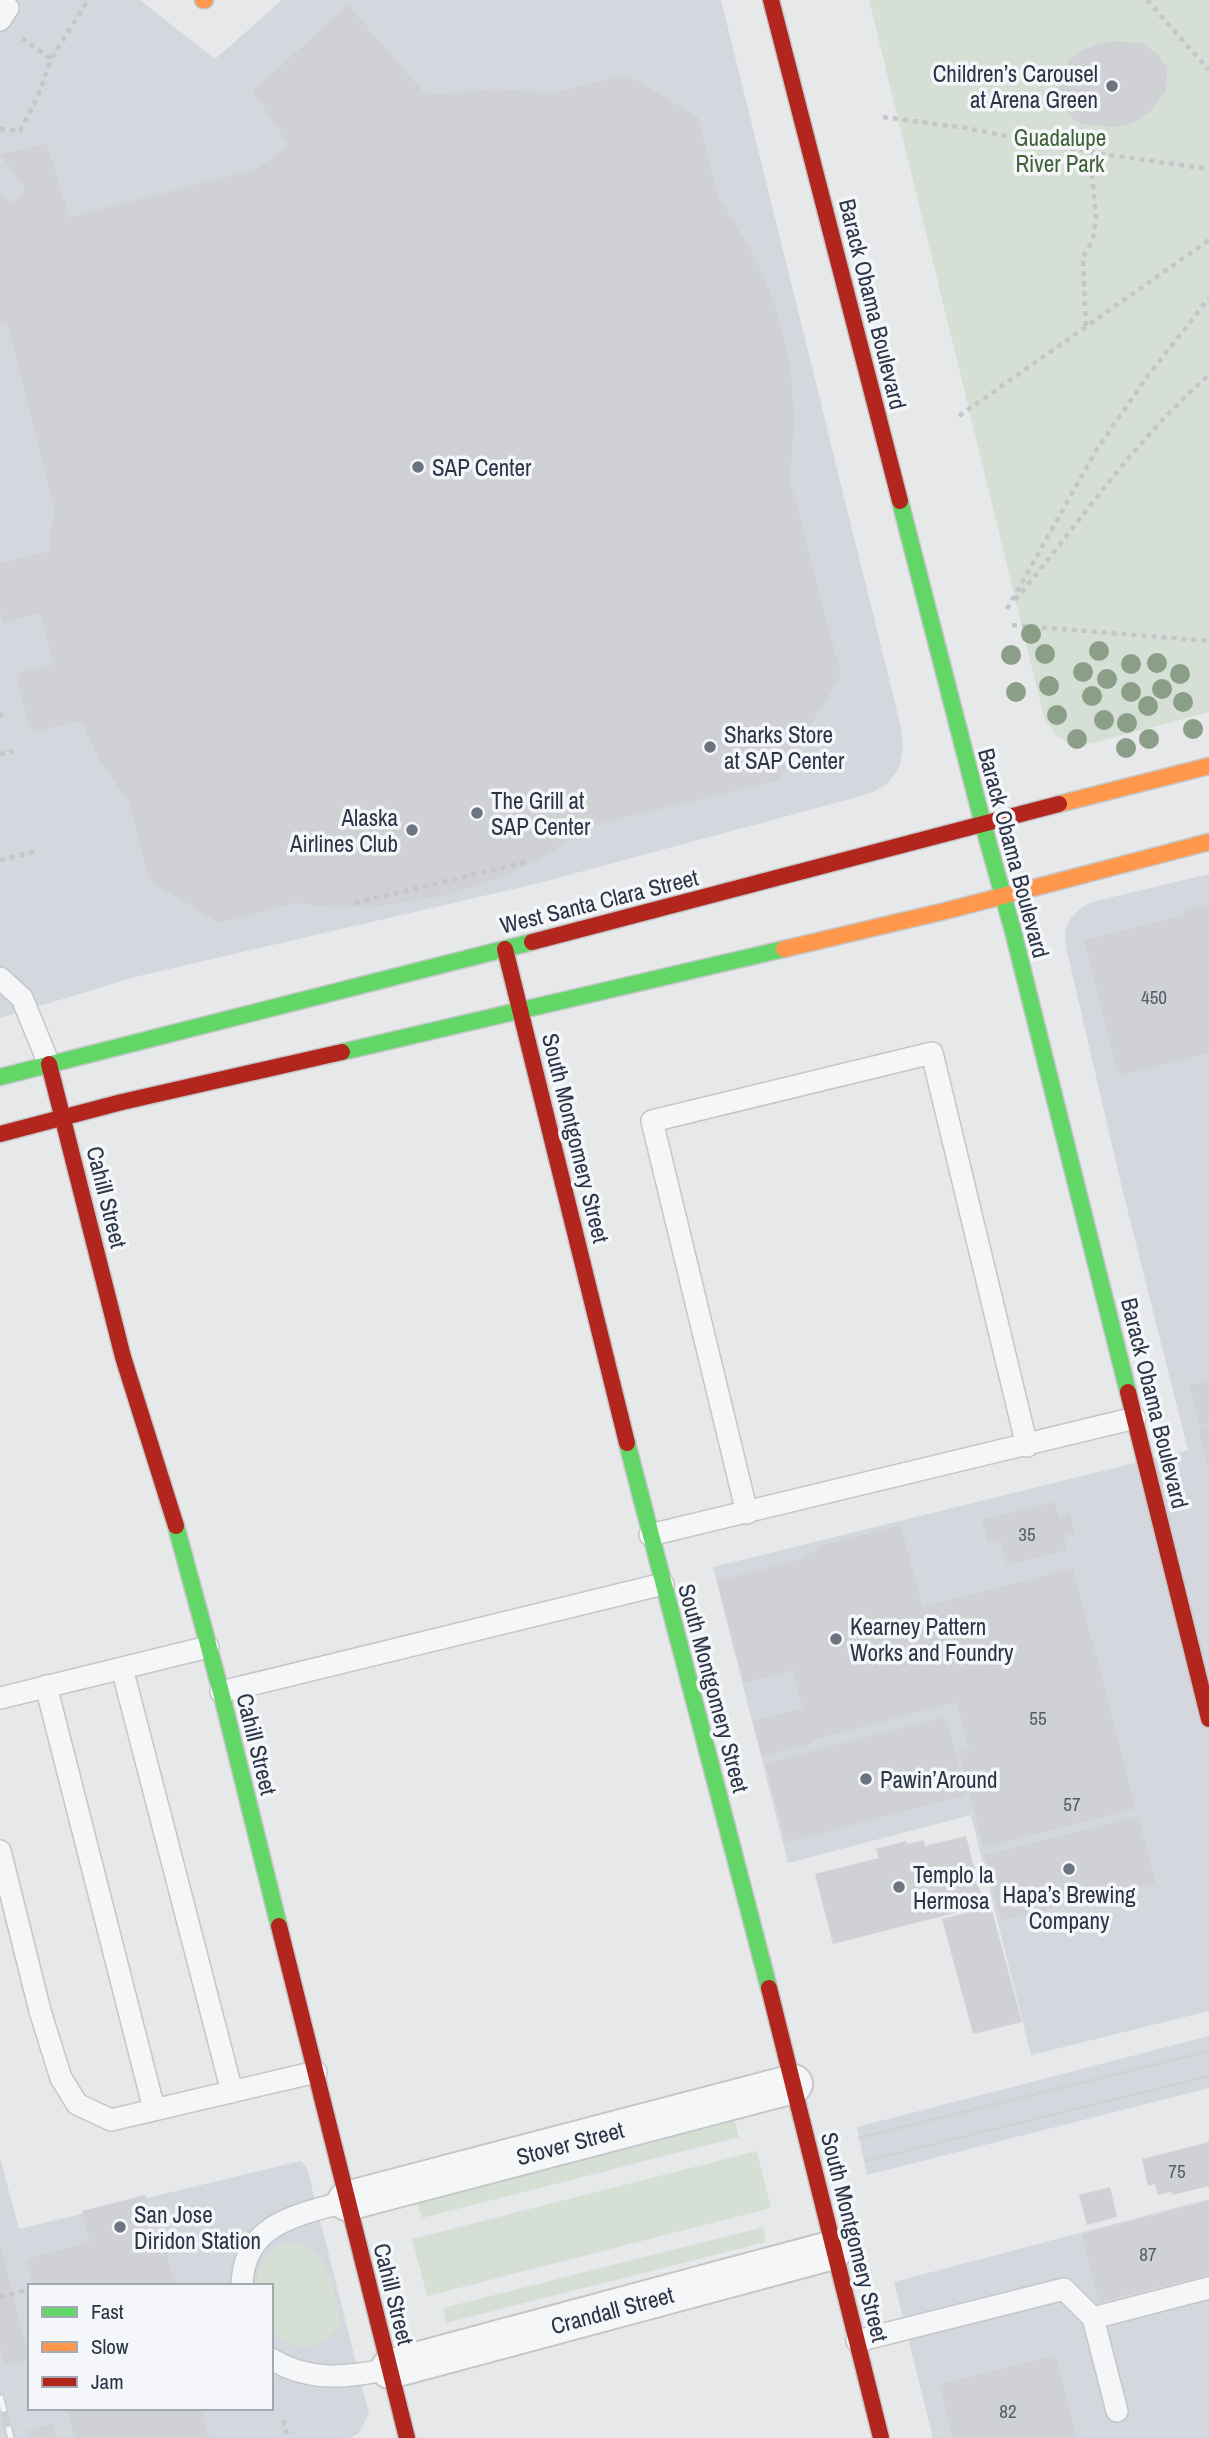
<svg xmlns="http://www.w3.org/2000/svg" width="1209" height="2438" viewBox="0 0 1209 2438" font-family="'Archivo Narrow',sans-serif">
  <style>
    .built { fill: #d4d7dd; fill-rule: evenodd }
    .green { fill: #d6dfd5 }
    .building { fill: #cfd1d4 }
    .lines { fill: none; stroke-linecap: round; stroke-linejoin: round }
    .lane-casing { stroke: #c4c6c8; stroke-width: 24 }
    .street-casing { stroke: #c4c6c8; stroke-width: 42 }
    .fast-casing { stroke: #c4c6c8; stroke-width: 19 }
    .slow-casing { stroke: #c4c6c8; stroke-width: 19 }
    .jam-casing { stroke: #c4c6c8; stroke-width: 19 }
    .path { stroke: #c4c6ca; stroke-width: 4.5; stroke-dasharray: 5 5; stroke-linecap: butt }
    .lane { stroke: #f5f6f7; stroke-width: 21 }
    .street { stroke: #f5f6f7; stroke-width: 38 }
    .fast { stroke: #63d668; stroke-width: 16 }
    .slow { stroke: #ff974d; stroke-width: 16 }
    .jam { stroke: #b3261e; stroke-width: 16 }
    .tram { stroke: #ced0d2; stroke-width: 2 }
    .rail-casing { stroke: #ced0d2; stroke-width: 8 }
    .rail { stroke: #f4f6f9; stroke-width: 5; stroke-dasharray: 16; stroke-linecap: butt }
    .tree { fill: #8a9e88 }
    .poi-dot { fill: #6c747f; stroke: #f4f6f9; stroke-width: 2.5 }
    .labels { text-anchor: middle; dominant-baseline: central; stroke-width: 7; stroke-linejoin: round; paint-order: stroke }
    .number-label { font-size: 19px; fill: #545d6a }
    .poi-label { font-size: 23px; fill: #2a3546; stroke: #f4f6f9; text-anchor: start }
    .park-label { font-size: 23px; fill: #3f6237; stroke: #f4f6f9 }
    .street-label { font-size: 23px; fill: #2a3546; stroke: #f4f6f9 }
  </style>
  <rect width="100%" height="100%" fill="#e6e8ea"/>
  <g class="built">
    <polygon points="0,0 140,0 215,59 282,0 721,0 901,727 903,749 899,768 888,783 873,792 846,800 539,883 135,977 0,1018"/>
    <polygon points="1209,874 1209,2011 1031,2055 971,1815 788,1863 713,1567 1188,1450 1122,1188 1066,947 1065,930 1071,918 1082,907 1092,902"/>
    <polygon points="1209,2036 1209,2088 867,2175 857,2127"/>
    <path d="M0,2158l19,71 282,-68 6,7 62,246 -11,20 -9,4h-349zM30,2286h241v122h-241z"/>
    <polygon points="1209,2199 1209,2438 933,2438 894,2282"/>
  </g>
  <g class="green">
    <path d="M869,0h340v712l-116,31c-27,2 -35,-2 -49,-26z"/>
    <polygon points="735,2121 739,2137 422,2218 418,2203"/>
    <polygon points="757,2151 771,2208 427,2296 412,2239"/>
    <polygon points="763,2227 766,2242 446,2323 443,2308"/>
    <path d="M291,2242c40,1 43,53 50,84 -24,24 -43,30 -70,5v-45h-14c1,-22 11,-40 34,-44z"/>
  </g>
  <g class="building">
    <polygon points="348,5 426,95 496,89 552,93 627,75 698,117 717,195 754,255 773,300 785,341 791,376 794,418 790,481 841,675 778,780 586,827 552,852 527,865 488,882 449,895 373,907 331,907 296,903 219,923 149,881 129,803 101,762 81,721 31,732 16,674 54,664 40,613 3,623 0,612 0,563 49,551 54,508 7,323 0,325 0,194 15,203 25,188 0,154 47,144 69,217 255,170 289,146 253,91"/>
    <polygon points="1112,41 1141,43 1157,53 1167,68 1166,91 1150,112 1134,122 1116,127 1082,124 1072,118 1060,103 1057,88 1060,72 1069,60 1081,51 1098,44"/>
    <polygon points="1209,904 1209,1053 1119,1076 1084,940 1184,915 1183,910"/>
    <polygon points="1209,1380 1209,1423 1200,1425 1189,1385"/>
    <polygon points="1209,1427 1209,1469 1208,1469 1198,1429"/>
    <polygon points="1055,1502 1059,1517 1070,1514 1075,1533 1064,1536 1067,1550 1007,1565 1000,1540 988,1543 982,1520"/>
    <polygon points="901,1525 922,1607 1073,1568 1136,1808 984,1848 959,1752 969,1750 957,1702 812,1740 813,1743 762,1756 753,1721 803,1708 793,1670 744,1683 717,1581 799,1560 822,1545"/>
    <polygon points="946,1717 967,1795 786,1842 765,1763"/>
    <polygon points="1138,1816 1155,1883 1001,1921 984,1855"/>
    <polygon points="966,1836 983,1902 990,1901 990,1904 833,1944 815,1874 879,1858 876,1849 906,1841 907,1844 924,1840 925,1846"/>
    <polygon points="991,1907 1022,2022 973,2034 942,1919"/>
    <polygon points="1209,2142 1209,2186 1172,2195 1171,2192 1158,2195 1155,2184 1148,2186 1142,2159"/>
    <polygon points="1110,2187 1117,2217 1087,2225 1079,2195"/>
    <polygon points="145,2195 161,2254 167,2253 175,2286 34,2286 26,2259 90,2242 82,2211"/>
    <polygon points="1209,2201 1209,2275 1099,2302 1082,2234"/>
    <polygon points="0,2241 29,2359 5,2366 0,2347"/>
    <polygon points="1056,2355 1077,2438 953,2438 940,2384"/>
    <polygon points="67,2408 201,2408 209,2438 74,2438"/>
    <polygon points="52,2424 56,2438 29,2438 27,2431"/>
  </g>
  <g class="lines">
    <g class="lane-casing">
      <g id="lane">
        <polyline points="0,2 8,8 0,20"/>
        <polyline points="0,978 22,998 49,1064"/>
        <polyline points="747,1513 652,1121 932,1053 1027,1446"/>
        <polyline points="650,1535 1135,1418"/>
        <polyline points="122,1668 232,2092"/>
        <polyline points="46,1686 154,2109"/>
        <polyline points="221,1692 663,1584"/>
        <polyline points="0,1698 208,1647"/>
        <polyline points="0,1851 40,2011 61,2078 77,2104 111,2120 316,2072"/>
        <path d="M242,2286c1,-63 56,-71 105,-85"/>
        <polyline points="1093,2318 1117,2411"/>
        <polyline points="857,2341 1064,2289 1093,2318 1209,2288"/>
        <path d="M271,2359c41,24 74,18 119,10"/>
      </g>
    </g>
    <g class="street-casing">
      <g id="street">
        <polyline points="347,2201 793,2084"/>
        <polyline points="390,2369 833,2250"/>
      </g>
    </g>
    <g class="fast-casing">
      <g id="fast">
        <polyline points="900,501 983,824"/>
        <polyline points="983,824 1013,931 1128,1392"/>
        <polyline points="342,1052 784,949"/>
        <polyline points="0,1077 532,942"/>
        <polyline points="627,1443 769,1988"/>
        <polyline points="176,1526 221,1692 279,1926"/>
      </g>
    </g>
    <g class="slow-casing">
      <g id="slow">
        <polyline points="203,0 205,0"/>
        <polyline points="1059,804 1209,766"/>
        <polyline points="784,949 945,911 1209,842"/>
      </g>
    </g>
    <g class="jam-casing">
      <g id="jam">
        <polyline points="771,0 900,501"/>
        <polyline points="532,942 1059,804"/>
        <polyline points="505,949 627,1443"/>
        <polyline points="49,1064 123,1357 176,1526"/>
        <polyline points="0,1134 122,1102 342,1052"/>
        <polyline points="1128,1392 1209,1719"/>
        <polyline points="279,1926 407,2438"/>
        <polyline points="769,1988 881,2438"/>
      </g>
    </g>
    <g class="path">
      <polyline points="1147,0 1209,70"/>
      <polyline points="22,38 51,59"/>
      <polyline points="883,117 966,128 1095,153 1209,169"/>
      <polyline points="0,129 20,131 38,96 51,59 88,0"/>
      <polyline points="1086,326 1083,257 1093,239 1096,218 1092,173 1095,153"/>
      <polyline points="959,416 1209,240"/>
      <path d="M1015,600c63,-75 120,-161 194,-225"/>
      <polyline points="1007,609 1097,449 1147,377 1209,298"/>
      <polyline points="1012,625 1209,641"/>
      <polyline points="0,715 3,714"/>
      <polyline points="0,754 13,751"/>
      <polyline points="0,860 38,851"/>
      <polyline points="355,903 530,861"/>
      <polyline points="0,2297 30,2289"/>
      <polyline points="283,2420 288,2438"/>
    </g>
    <use href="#lane" class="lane"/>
    <use href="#street" class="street"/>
    <use href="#fast" class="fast"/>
    <use href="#slow" class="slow"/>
    <use href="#jam" class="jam"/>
    <g class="tram">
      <polyline points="859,2138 1209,2051"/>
      <polyline points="865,2161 1209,2076"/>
    </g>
    <g class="rail-casing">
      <polyline id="rail" points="0,2396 11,2438"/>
    </g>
    <use href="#rail" class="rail"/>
  </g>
  <g class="tree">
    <circle cx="1031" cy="634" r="10"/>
    <circle cx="1099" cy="651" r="10"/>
    <circle cx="1045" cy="654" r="10"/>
    <circle cx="1011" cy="655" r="10"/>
    <circle cx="1157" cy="663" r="10"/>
    <circle cx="1131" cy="664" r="10"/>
    <circle cx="1083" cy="672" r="10"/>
    <circle cx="1180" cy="674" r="10"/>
    <circle cx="1107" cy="679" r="10"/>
    <circle cx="1049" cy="686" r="10"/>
    <circle cx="1162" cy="689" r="10"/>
    <circle cx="1016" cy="692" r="10"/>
    <circle cx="1131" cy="692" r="10"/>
    <circle cx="1092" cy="696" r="10"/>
    <circle cx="1183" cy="702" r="10"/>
    <circle cx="1148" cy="706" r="10"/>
    <circle cx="1057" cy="715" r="10"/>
    <circle cx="1104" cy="720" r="10"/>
    <circle cx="1127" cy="723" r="10"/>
    <circle cx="1193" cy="729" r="10"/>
    <circle cx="1077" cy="739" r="10"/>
    <circle cx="1149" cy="739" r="10"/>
    <circle cx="1126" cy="748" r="10"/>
  </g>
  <g class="poi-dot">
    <circle cx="1112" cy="86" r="7"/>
    <circle cx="418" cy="467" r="7"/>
    <circle cx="710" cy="747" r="7"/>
    <circle cx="477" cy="813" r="7"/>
    <circle cx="412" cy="830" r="7"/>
    <circle cx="836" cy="1639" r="7"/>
    <circle cx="866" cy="1779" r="7"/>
    <circle cx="1069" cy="1869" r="7"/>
    <circle cx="899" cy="1887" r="7"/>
    <circle cx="120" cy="2227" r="7"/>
  </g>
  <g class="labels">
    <g class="number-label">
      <text x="1154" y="997">450</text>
      <text x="1027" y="1534">35</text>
      <text x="1038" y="1718">55</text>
      <text x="1072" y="1804">57</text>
      <text x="1177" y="2171">75</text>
      <text x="1148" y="2254">87</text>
      <text x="1008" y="2411">82</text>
    </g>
    <g class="poi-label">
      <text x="1098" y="73" text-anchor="end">Children’s Carousel<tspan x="1098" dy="26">at Arena Green</tspan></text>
      <text x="432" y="467">SAP Center</text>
      <text x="724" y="734">Sharks Store<tspan x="724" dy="26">at SAP Center</tspan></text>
      <text x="491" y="800">The Grill at<tspan x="491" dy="26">SAP Center</tspan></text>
      <text x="398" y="817" text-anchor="end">Alaska<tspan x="398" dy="26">Airlines Club</tspan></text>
      <text x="850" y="1626">Kearney Pattern<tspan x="850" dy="26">Works and Foundry</tspan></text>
      <text x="880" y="1779">Pawin’Around</text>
      <text x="913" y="1874">Templo la<tspan x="913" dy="26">Hermosa</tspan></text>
      <text x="1069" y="1894" text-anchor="middle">Hapa’s Brewing<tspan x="1069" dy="26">Company</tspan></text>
      <text x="134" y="2214">San Jose<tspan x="134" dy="26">Diridon Station</tspan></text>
    </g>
    <g class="park-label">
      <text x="1060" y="137">Guadalupe<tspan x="1060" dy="26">River Park</tspan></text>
    </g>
    <g class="street-label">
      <text transform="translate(873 304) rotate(76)">Barack Obama Boulevard</text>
      <text transform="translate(1014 853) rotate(75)">Barack Obama Boulevard</text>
      <text transform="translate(599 901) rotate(-14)">West Santa Clara Street</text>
      <text transform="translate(576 1138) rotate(76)">South Montgomery Street</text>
      <text transform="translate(107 1197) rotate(76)">Cahill Street</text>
      <text transform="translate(1155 1403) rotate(76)">Barack Obama Boulevard</text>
      <text transform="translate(714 1688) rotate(75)">South Montgomery Street</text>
      <text transform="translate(257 1744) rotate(76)">Cahill Street</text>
      <text transform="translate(570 2143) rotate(-15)">Stover Street</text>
      <text transform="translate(855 2237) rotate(76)">South Montgomery Street</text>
      <text transform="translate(394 2294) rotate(76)">Cahill Street</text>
      <text transform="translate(612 2310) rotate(-15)">Crandall Street</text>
    </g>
  </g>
  <rect x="28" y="2284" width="245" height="126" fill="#f4f6f9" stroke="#a3a9b1" stroke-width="2"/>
  <rect x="42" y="2307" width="35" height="10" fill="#63d668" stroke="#a3a9b1" stroke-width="2"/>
  <text x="91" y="2319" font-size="21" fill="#2a3546">Fast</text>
  <rect x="42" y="2342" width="35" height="10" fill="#ff974d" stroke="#a3a9b1" stroke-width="2"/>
  <text x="91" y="2354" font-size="21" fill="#2a3546">Slow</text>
  <rect x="42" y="2377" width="35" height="10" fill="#b3261e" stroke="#a3a9b1" stroke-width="2"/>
  <text x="91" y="2389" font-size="21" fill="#2a3546">Jam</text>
</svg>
